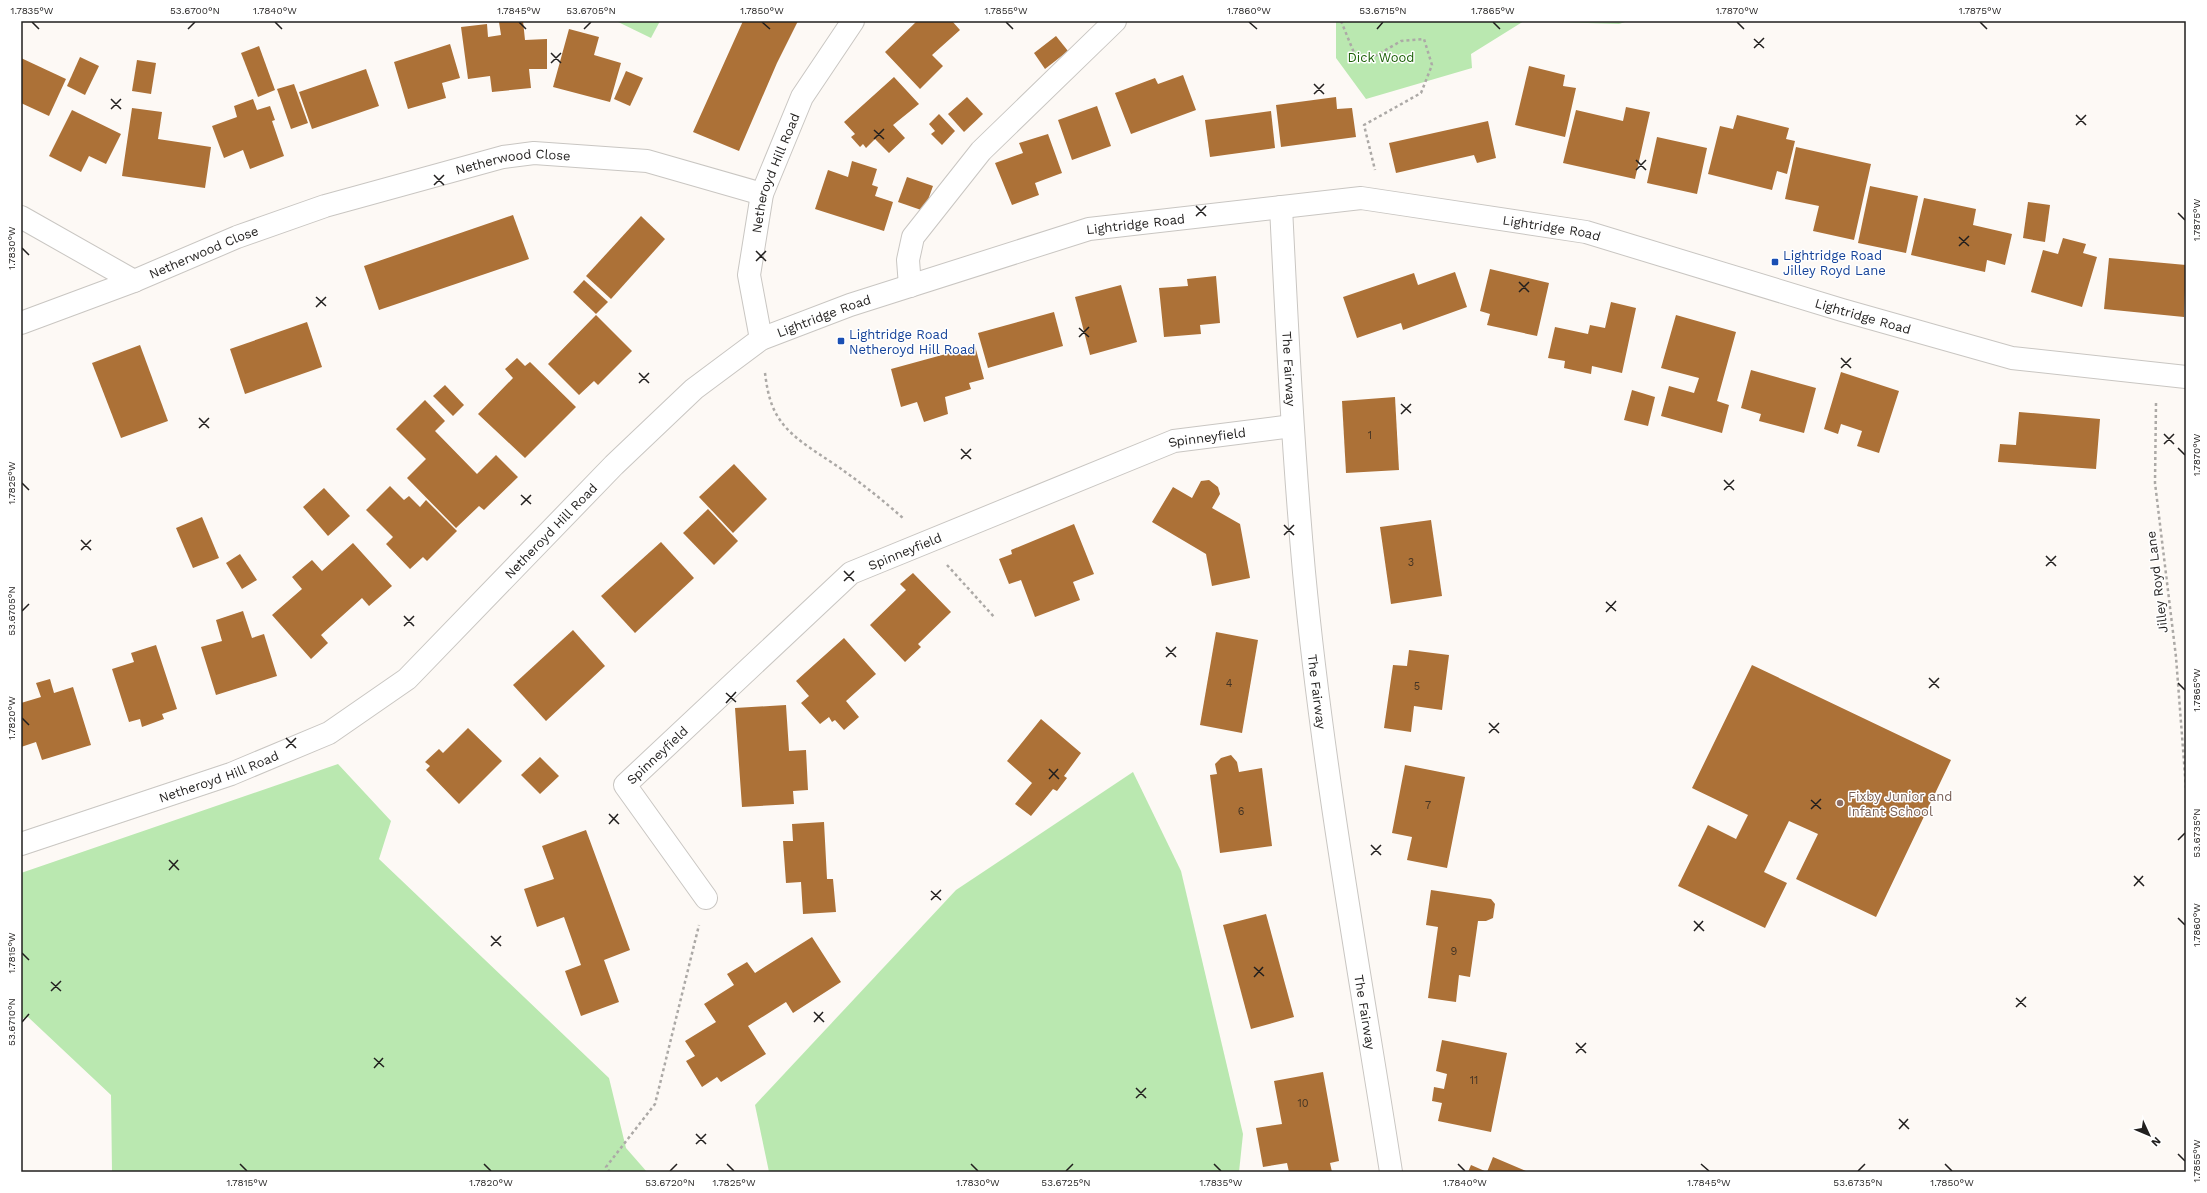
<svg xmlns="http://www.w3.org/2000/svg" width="2207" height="1193" viewBox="0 0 2207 1193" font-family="'Work Sans',sans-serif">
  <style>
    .green { fill: #bae8b0 }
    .building { fill: #ac7137 }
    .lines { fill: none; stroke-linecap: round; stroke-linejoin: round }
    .minor-casing { stroke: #c9c6c2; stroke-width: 24 }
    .path { stroke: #aca9a6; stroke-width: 2.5; stroke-dasharray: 3 3; stroke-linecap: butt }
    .minor { stroke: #fff; stroke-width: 22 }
    .ticks { fill: none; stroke: #211f1e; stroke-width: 1.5 }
    .transit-dot { fill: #1a4fb4; stroke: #fff; stroke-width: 1.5 }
    .education-dot { fill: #8d6e63; stroke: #fff; stroke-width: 1.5 }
    .labels { text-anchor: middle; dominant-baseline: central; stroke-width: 3; stroke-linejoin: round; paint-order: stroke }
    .number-label { font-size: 11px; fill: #443424 }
    .park-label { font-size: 13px; fill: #1c6107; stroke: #fff }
    .street-label { font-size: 13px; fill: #211f1e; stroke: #fff }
    .transit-label { font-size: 13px; fill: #164399; stroke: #fff; text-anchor: start }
    .education-label { font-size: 13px; fill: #785e54; stroke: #fff; text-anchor: start }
    .neatline { fill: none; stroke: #211f1e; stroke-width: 1.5 }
    .ticks-label { font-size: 10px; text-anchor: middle; fill: #211f1e }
  </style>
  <rect width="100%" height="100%" fill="#fdf9f5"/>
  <g class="green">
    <polygon points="616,21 660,21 651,38"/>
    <polygon points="1336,21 1628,21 1619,24 1524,21 1471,54 1472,68 1366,99 1336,58"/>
    <polygon points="338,764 391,821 379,859 609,1078 626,1148 647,1172 112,1172 111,1095 28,1017 21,1019 21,873"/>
    <polygon points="1133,772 1181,871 1243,1134 1239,1172 769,1172 755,1105 956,890"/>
  </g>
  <g class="building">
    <polygon points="523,21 525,40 547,39 547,69 529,69 531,88 492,92 490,76 468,79 461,27 487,24 488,37 501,35 499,22"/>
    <polygon points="743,21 798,21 777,63 739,151 693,132"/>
    <polygon points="917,21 952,21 960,30 932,55 943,66 920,89 885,52"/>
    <polygon points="569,29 599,37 594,55 621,63 610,102 553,87"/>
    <polygon points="1056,36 1068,51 1045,69 1034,53"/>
    <polygon points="450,44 460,78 442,83 446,98 408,109 394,62"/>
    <polygon points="259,46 275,90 258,97 241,53"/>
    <polygon points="80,57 99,66 85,95 67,86"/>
    <polygon points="21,58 66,79 49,116 21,103"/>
    <polygon points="137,60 156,63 151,94 132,91"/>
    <polygon points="1529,66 1565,75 1563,86 1576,88 1565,137 1515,125"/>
    <polygon points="366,69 379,106 312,129 299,92"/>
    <polygon points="626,71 643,78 630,106 614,99"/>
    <polygon points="1183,75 1196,110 1131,134 1115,93 1155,78 1158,84"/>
    <polygon points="894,77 919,104 893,125 905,138 889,153 875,139 866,148 863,144 860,147 851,137 855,134 844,122"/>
    <polygon points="294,84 308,123 291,129 277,89"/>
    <polygon points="967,97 983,114 964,132 948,114"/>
    <polygon points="1336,97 1337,109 1352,108 1356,137 1281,147 1276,105"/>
    <polygon points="253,99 257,110 270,106 275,120 272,121 284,156 250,169 243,150 224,158 212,126 237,117 234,106"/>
    <polygon points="1097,106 1111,146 1072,160 1058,120"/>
    <polygon points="1626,107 1650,112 1635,179 1563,163 1576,110 1623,121"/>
    <polygon points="132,108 162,112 158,139 211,147 205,188 122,176"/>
    <polygon points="72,110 121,134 106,164 89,156 81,172 49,156"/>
    <polygon points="1271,111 1275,148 1210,157 1205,120"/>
    <polygon points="939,114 955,131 942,145 931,134 935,131 929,124"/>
    <polygon points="1737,115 1789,128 1786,139 1795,141 1787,174 1777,171 1772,190 1708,174 1720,126 1733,129"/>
    <polygon points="1488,121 1496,158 1477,163 1474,155 1396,173 1389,143"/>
    <polygon points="1048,134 1062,173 1035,183 1039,195 1012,205 995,163 1023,153 1019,143"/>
    <polygon points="1657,137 1707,148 1697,194 1647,183"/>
    <polygon points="1796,147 1871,164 1854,240 1813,231 1819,206 1785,199"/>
    <polygon points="852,161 877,169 872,185 878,187 875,196 893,202 884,231 815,209 828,170 848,177"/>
    <polygon points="907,177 933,186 924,211 898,202"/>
    <polygon points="1870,186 1918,196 1906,253 1858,243"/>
    <polygon points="1924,198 1976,209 1973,225 2012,234 2005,265 1987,260 1985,272 1911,255"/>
    <polygon points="2028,202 2050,205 2045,242 2023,238"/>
    <polygon points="513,215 529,259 379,310 364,266"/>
    <polygon points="641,216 665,239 611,299 586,276"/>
    <polygon points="2063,238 2086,244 2083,253 2097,257 2082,307 2031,292 2043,250 2058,254"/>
    <polygon points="2109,258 2186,265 2184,317 2104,309"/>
    <polygon points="1490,269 1549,283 1537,336 1487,325 1490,314 1480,311"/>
    <polygon points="1455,272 1467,307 1403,330 1401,323 1357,338 1343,297 1414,273 1418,285"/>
    <polygon points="1216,276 1220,323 1200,325 1201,334 1164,337 1159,288 1188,286 1187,279"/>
    <polygon points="584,280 608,302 596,314 573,292"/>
    <polygon points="1121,285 1137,342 1090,355 1075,297"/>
    <polygon points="1611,302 1636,308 1622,373 1592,366 1591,374 1564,368 1565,361 1548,358 1555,327 1588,334 1590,325 1605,328"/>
    <polygon points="1054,312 1063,346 988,368 978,333"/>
    <polygon points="596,315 632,351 598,385 594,381 579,395 548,364"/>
    <polygon points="1676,315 1736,332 1717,401 1729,405 1722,433 1661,416 1669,386 1694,393 1699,378 1661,368"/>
    <polygon points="307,322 322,367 245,394 230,349"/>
    <polygon points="140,345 168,421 121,438 92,363"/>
    <polygon points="975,346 984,379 969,383 971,389 945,397 948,414 924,422 917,402 901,407 891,369"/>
    <polygon points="517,358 525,366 530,362 576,407 525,458 478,414 513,378 505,369"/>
    <polygon points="1751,370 1816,388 1804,433 1759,421 1761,414 1741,408"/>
    <polygon points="1841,372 1899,391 1879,453 1857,446 1862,431 1841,424 1838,434 1824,429"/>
    <polygon points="445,385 464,405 453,416 433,396"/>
    <polygon points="1632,390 1655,397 1648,426 1624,420"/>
    <polygon points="1395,397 1399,470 1346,473 1342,401"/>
    <polygon points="425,400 445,421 435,431 477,474 496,455 518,477 484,510 479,506 456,528 407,478 426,459 396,429"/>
    <polygon points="2019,412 2100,419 2096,469 1998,462 2000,444 2016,445"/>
    <polygon points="734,464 767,499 733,533 699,497"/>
    <polygon points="1209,480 1218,487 1220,494 1212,508 1240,524 1250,578 1212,586 1206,554 1152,522 1173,487 1192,498 1201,481"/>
    <polygon points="390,486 404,500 409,496 420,507 426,500 457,531 427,561 423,557 410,569 386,544 393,537 366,510"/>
    <polygon points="324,488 350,516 328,536 303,507"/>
    <polygon points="708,509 738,541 714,565 683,533"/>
    <polygon points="202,517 219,558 193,568 176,528"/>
    <polygon points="1431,520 1442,596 1391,604 1380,527"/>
    <polygon points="1074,524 1094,574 1073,582 1080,600 1035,617 1021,580 1009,584 999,559 1012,554 1011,550"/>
    <polygon points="661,542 694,578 635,633 601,596"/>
    <polygon points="353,543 392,586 369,606 362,598 321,635 328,643 311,659 272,615 302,589 292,577 312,560 322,571"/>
    <polygon points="240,554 257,580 242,589 226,563"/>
    <polygon points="913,573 951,612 918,644 921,647 905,662 870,625 906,590 900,584"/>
    <polygon points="243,611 252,638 264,634 277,676 216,695 201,647 222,641 216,620"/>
    <polygon points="573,630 605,666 546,721 513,685"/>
    <polygon points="1216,632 1258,640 1242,733 1200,725"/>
    <polygon points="844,638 876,674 846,701 859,717 844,730 835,720 832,722 829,717 820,724 801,703 809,696 796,681"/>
    <polygon points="156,645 177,709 162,714 164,719 142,727 140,719 129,722 112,669 134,662 131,653"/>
    <polygon points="1409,650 1449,655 1442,710 1414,706 1411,732 1384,728 1393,665 1407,666"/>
    <polygon points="1752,665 1951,760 1876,917 1796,879 1818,834 1789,821 1764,872 1787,883 1765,928 1678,886 1708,825 1736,839 1748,815 1692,788"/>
    <polygon points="50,679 54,693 73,687 91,745 42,760 36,742 21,747 21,703 41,697 36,683"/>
    <polygon points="786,705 789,751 806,750 808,790 793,791 794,804 742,807 735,708"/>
    <polygon points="1041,719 1081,753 1064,776 1067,778 1057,791 1053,789 1031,816 1015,804 1032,783 1007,761"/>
    <polygon points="468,728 502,761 459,804 426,770 430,766 425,762 439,749 443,753"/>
    <polygon points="1231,755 1237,762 1239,772 1262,768 1272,846 1220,853 1210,775 1217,774 1215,764 1221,758"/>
    <polygon points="540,757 559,776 540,794 521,775"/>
    <polygon points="1405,765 1465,777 1447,868 1407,860 1412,837 1392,833"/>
    <polygon points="824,822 827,879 833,879 836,912 803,914 801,882 786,883 783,841 793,841 792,824"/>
    <polygon points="586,830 630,950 604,960 619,1002 581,1016 565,971 581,965 564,917 537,927 524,889 554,879 542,846"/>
    <polygon points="1431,890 1491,899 1495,904 1493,918 1486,921 1478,921 1470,977 1459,975 1456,1002 1428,998 1438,927 1426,925"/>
    <polygon points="1266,914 1294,1017 1251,1029 1223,925"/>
    <polygon points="812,937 841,982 793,1013 786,1002 748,1026 766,1054 721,1082 717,1077 702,1087 686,1061 695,1056 685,1041 716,1022 704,1004 734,985 727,974 747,962 755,973"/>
    <polygon points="1442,1040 1507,1053 1491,1132 1438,1121 1442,1103 1432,1101 1434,1087 1444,1089 1447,1074 1436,1071"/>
    <polygon points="1323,1072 1339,1161 1330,1163 1332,1172 1289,1172 1287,1163 1263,1167 1256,1128 1282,1124 1274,1081"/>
    <polygon points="1493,1157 1526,1171 1525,1172 1468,1172 1471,1165 1487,1172"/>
  </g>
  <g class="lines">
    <g class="minor-casing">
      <g id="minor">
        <path id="s1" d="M1281,207c6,122 12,244 23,365 19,201 56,401 87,600"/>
        <polyline points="21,217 134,281"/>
        <polyline points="910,286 908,260 913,237 981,151 1115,21"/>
        <path id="s2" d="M21,323l113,-42 103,-44 88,-31 178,-49 31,-4 113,8 115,33"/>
        <path id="s3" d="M761,339l-12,-64 13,-81 40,-97 51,-76"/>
        <path id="s4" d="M21,844l210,-70 98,-41 78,-54 207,-214 80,-76 67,-50 89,-34 239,-76 272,-31 225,34 256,78 170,48 174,19"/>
        <path id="s5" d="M706,898l-81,-113 226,-212 323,-132 118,-15"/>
      </g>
    </g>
    <g class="path">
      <polyline points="1341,21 1357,60 1377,55 1401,41 1424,39 1432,65 1421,93 1364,125 1375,170"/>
      <path d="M765,373c2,16 5,33 15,47 14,21 44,36 64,51 21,15 41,31 60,48"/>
      <polyline points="2156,403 2155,483 2176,657 2186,788"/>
      <polyline points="947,565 995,618"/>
      <polyline points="610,1172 606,1167 655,1104 699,925"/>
    </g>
    <use href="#minor" class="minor"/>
  </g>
  <path class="ticks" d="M32,22l7,7M275,22l7,7M519,22l7,7M762,22l8,7M1006,22l7,7M1249,22l8,7M1493,22l7,7M1737,22l7,7M1980,22l7,7M188,29l7,-7M584,29l7,-7M1377,29l6,-7M1754,39l10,9M1754,48l10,-10M551,53l10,10M551,63l10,-10M1314,84l10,10M1314,94l10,-10M111,99l10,10M111,109l10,-10M2076,115l10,10M2076,125l10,-10M874,130l10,9M874,139l10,-10M1636,160l10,10M1636,170l10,-10M434,175l10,10M434,185l10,-10M1196,206l10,10M2178,213l7,7M1196,216l10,-10M1959,237l10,9M1959,246l10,-10M22,248l7,7M756,251l10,10M756,261l10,-10M1519,282l10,10M1519,292l10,-10M316,297l10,9M316,307l10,-10M1079,328l10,9M1079,337l10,-10M1841,358l10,10M1841,368l10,-10M639,373l10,10M639,383l10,-10M1401,404l10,9M1401,414l10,-10M199,418l10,10M199,428l10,-10M2164,434l10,10M2164,444l10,-10M2178,448l7,7M961,449l10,10M961,459l10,-10M1724,480l10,10M22,483l7,7M1724,490l10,-10M521,495l10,9M521,505l10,-10M1284,525l10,10M1284,535l10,-10M81,540l10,10M81,550l10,-10M2046,556l10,10M2046,566l10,-10M844,571l10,10M844,581l10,-10M1606,602l10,9M22,611l7,-7M1606,612l10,-11M404,616l10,10M404,626l10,-10M1166,647l10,10M1166,657l10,-10M1929,678l10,10M2178,683l7,7M1929,688l10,-10M726,693l10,9M726,703l10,-11M22,718l7,7M1489,723l10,10M1489,733l10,-10M286,738l10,10M286,748l10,-10M1049,769l10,10M1049,779l9,-10M1811,800l10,9M1811,809l10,-10M609,814l10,10M609,824l9,-10M2178,840l7,-7M1371,845l10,10M1371,855l10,-10M169,860l10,10M169,870l9,-10M2134,876l10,10M2134,886l9,-10M931,891l10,9M931,900l10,-10M2178,918l7,7M1694,921l10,10M1694,931l9,-10M491,936l10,10M491,946l10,-10M22,953l7,7M1254,967l10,9M1254,977l9,-10M51,982l10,9M51,991l10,-10M2016,998l10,9M2016,1007l10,-10M814,1012l10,10M22,1022l7,-8M814,1022l9,-10M1576,1043l10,10M1576,1053l10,-10M374,1058l10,9M374,1068l9,-10M1136,1088l10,10M1136,1098l10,-10M1899,1119l10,10M1899,1129l9,-10M696,1134l10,10M696,1144l10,-10M2178,1154l7,7M240,1164l7,7M484,1164l7,7M727,1164l7,7M971,1164l7,7M1214,1164l7,7M1458,1164l7,7M1701,1164l8,7M1945,1164l7,7M670,1171l7,-7M1066,1171l7,-7M1858,1171l7,-7"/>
  <g class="transit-dot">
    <rect x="1771" y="258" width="8" height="8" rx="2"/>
    <rect x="837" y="337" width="8" height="8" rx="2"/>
  </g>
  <circle class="education-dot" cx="1840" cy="803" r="4"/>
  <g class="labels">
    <g class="number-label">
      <text x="1370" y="435">1</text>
      <text x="1411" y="562">3</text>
      <text x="1229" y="683">4</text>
      <text x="1417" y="686">5</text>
      <text x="1428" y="805">7</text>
      <text x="1241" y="811">6</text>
      <text x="1454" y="951">9</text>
      <text x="1474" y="1080">11</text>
      <text x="1303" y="1103">10</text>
    </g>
    <g class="park-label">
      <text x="1381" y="57">Dick Wood</text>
    </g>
    <g class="street-label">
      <text stroke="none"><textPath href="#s2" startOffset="520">Netherwood Close</textPath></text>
      <text stroke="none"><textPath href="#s3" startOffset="171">Netheroyd Hill Road</textPath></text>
      <text stroke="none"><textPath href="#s4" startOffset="1307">Lightridge Road</textPath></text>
      <text stroke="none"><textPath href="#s4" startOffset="1727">Lightridge Road</textPath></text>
      <text stroke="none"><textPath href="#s2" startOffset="196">Netherwood Close</textPath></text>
      <text stroke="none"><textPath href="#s4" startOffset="981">Lightridge Road</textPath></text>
      <text stroke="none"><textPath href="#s4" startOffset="2051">Lightridge Road</textPath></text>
      <text stroke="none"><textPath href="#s1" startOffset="162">The Fairway</textPath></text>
      <text stroke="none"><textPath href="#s5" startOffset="831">Spinneyfield</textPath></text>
      <text stroke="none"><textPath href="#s4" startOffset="629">Netheroyd Hill Road</textPath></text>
      <text stroke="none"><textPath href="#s5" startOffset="507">Spinneyfield</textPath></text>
      <text transform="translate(2157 582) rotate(-97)">Jilley Royd Lane</text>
      <text stroke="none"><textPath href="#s1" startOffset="486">The Fairway</textPath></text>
      <text stroke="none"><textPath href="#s5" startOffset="183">Spinneyfield</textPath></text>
      <text stroke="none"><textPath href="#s4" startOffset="209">Netheroyd Hill Road</textPath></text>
      <text stroke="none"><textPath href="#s1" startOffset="810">The Fairway</textPath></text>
    </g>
    <g class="transit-label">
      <text x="1783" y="255">Lightridge Road<tspan x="1783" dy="15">Jilley Royd Lane</tspan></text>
      <text x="849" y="334">Lightridge Road<tspan x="849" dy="15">Netheroyd Hill Road</tspan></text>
    </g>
    <g class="education-label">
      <text x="1848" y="796">Fixby Junior and<tspan x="1848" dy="15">Infant School</tspan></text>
    </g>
  </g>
  <rect width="2207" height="1193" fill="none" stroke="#ffffff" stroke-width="44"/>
  <g transform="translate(2149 1135) rotate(134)" stroke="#ffffff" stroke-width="3" paint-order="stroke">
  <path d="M0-3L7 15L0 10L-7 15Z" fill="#211f1e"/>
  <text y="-6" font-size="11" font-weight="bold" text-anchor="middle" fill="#211f1e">N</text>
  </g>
  <rect x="22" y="22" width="2163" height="1149" class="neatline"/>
  <g class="ticks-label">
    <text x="32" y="14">1.7835°W</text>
    <text x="195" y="14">53.6700°N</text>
    <text x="275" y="14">1.7840°W</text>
    <text x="519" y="14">1.7845°W</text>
    <text x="591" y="14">53.6705°N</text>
    <text x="762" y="14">1.7850°W</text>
    <text x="1006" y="14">1.7855°W</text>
    <text x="1249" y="14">1.7860°W</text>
    <text x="1383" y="14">53.6715°N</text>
    <text x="1493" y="14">1.7865°W</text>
    <text x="1737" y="14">1.7870°W</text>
    <text x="1980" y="14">1.7875°W</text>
    <text transform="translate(2196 220) rotate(-90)" y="4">1.7875°W</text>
    <text transform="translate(11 248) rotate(-90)" y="4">1.7830°W</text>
    <text transform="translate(2196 455) rotate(-90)" y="4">1.7870°W</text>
    <text transform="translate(11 483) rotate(-90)" y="4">1.7825°W</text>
    <text transform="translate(11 611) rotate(-90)" y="4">53.6705°N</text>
    <text transform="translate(2196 690) rotate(-90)" y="4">1.7865°W</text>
    <text transform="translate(11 718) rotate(-90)" y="4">1.7820°W</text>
    <text transform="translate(2196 833) rotate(-90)" y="4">53.6735°N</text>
    <text transform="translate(2196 925) rotate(-90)" y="4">1.7860°W</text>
    <text transform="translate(11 953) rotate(-90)" y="4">1.7815°W</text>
    <text transform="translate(11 1022) rotate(-90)" y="4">53.6710°N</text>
    <text transform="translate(2196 1161) rotate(-90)" y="4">1.7855°W</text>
    <text x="247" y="1186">1.7815°W</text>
    <text x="491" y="1186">1.7820°W</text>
    <text x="670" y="1186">53.6720°N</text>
    <text x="734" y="1186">1.7825°W</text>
    <text x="978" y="1186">1.7830°W</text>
    <text x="1066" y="1186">53.6725°N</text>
    <text x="1221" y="1186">1.7835°W</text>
    <text x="1465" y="1186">1.7840°W</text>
    <text x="1709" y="1186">1.7845°W</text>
    <text x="1858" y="1186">53.6735°N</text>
    <text x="1952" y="1186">1.7850°W</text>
  </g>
</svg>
